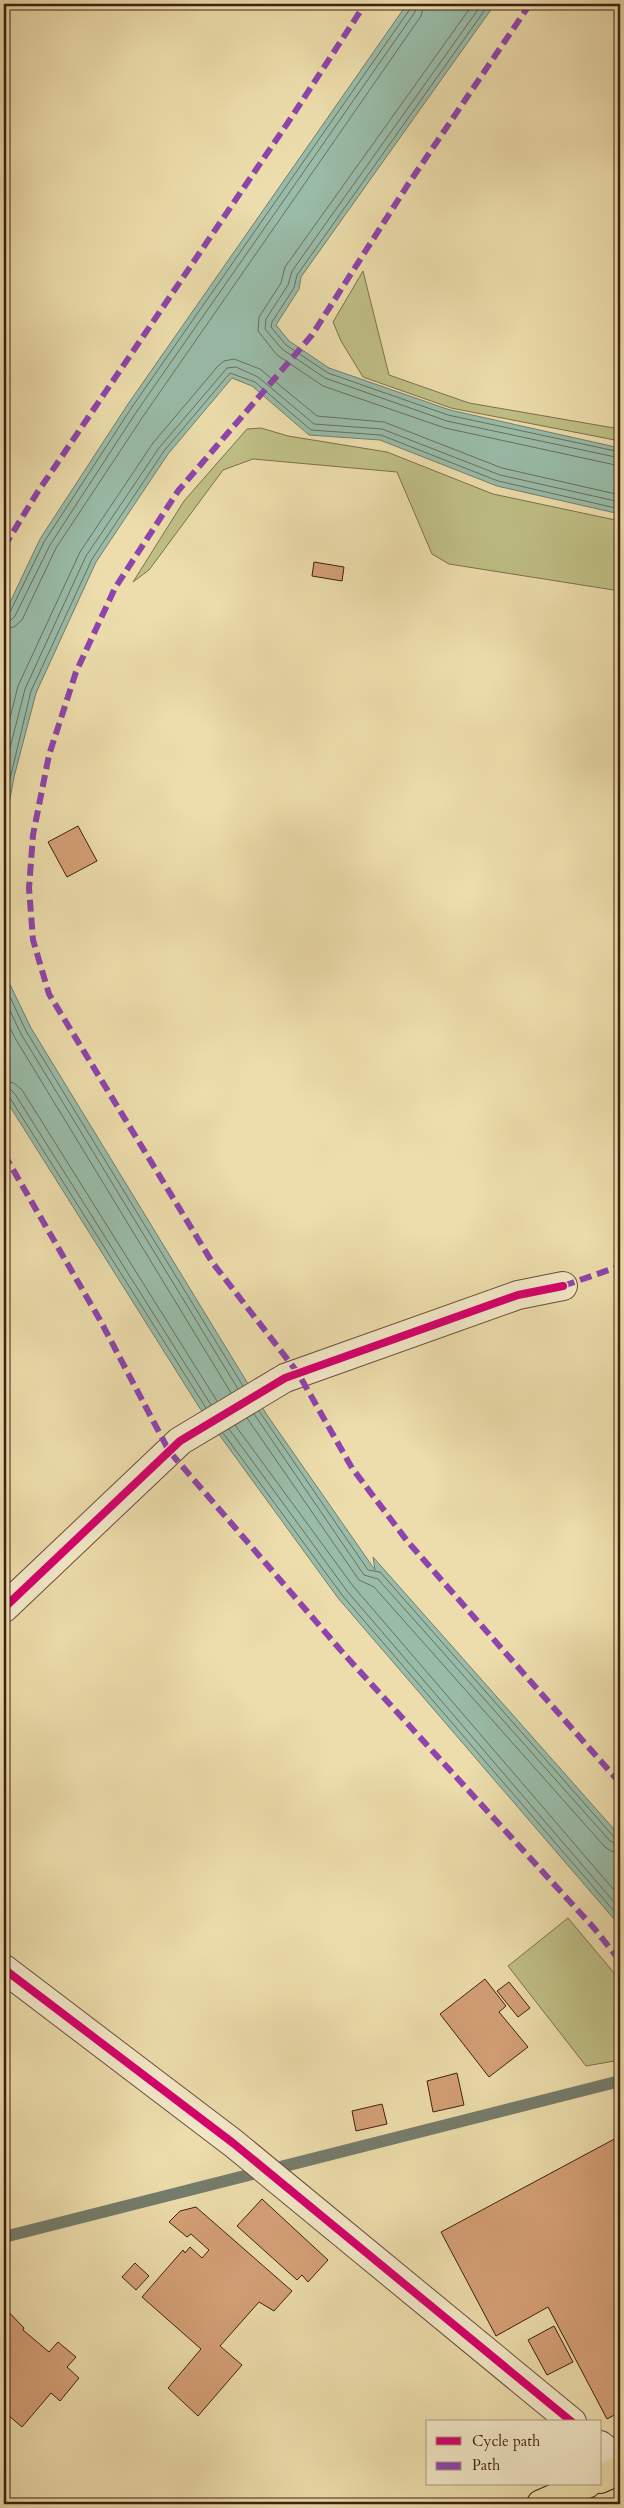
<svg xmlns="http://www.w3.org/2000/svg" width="624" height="2508" viewBox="0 0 624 2508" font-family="Cardo,serif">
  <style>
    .green { fill: #bfbf85; stroke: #7e6f4b }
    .water { fill: #99bca9; stroke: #757d6c }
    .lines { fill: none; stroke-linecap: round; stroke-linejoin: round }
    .shore { stroke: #6c6e5d; stroke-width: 1 }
    .stream { stroke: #757d6c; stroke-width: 12 }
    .building { fill: #d5a077; stroke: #3e1f11 }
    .minor-casing { stroke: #6a4e38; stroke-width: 30 }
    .major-casing { stroke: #3e1f11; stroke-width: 30 }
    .minor { stroke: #f3e9c9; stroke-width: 28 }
    .major { stroke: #edddac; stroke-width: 28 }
    .quiet { stroke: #8e44ad; stroke-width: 6; stroke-dasharray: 12 6; stroke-linecap: butt }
    .cycleway-casing { stroke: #f3e9c9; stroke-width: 11 }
    .cycleway { stroke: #d6006c; stroke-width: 8 }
  </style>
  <rect width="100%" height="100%" fill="#edddac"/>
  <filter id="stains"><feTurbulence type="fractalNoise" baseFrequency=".004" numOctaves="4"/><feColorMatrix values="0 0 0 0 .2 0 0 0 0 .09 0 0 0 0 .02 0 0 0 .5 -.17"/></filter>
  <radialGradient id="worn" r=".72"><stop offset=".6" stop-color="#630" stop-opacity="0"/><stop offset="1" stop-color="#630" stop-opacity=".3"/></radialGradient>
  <g class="green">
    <polygon points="363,271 389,375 469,403 620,429 620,441 451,408 363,377 341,341 333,322"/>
    <polygon points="261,428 288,436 387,452 493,494 620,521 620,591 449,564 432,554 397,472 253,459 223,470 149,570 133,582 184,501 247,429"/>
    <polygon points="568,1918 620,1980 620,2060 586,2066 508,1966"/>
  </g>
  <g class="water">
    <polygon points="407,4 495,4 301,277 299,289 276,325 289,341 329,368 450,410 620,448 620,514 497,486 380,440 309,435 252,386 232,378 168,454 96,562 36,693 14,777 4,831 4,615 40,539 128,404"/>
    <polygon points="4,972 31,1028 267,1415 375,1570 373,1557 620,1836 620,1926 338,1598 199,1407 4,1097"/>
  </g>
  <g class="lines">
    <g class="shore">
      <polyline points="473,4 285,267 281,283 259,317 258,331 277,355 323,386 445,428 620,466"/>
      <polyline points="482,4 292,271 288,285 266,319 265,329 282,349 325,378 447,421 620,458"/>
      <polyline points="489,4 297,275 294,288 272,322 271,327 286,345 328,373 448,415 620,452"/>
      <polyline points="4,615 10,612 44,542 132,407 410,9 411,4"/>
      <polyline points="4,622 11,620 15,616 50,545 137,411 415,12 417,4"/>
      <polyline points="4,629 14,627 22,620 56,548 144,415 421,16 424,4"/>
      <polyline points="4,742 18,686 80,552 153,443 218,366 224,361 234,359 260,369 317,416 384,422 502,468 620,495"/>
      <polyline points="4,772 25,689 86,556 159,448 227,368 236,367 258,377 314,424 382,429 500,475 620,502"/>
      <polyline points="4,804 31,691 92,559 164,451 230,373 255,382 311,430 381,435 498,481 620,509"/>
      <polyline points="4,984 26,1031 243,1386"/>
      <polyline points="4,998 21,1034 238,1389"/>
      <polyline points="4,1016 15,1038 231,1393"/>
      <polyline points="4,1081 14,1083 22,1090 217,1401"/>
      <polyline points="4,1089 11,1090 15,1094 211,1405"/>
      <polyline points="4,1095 10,1098 206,1408"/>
      <polyline points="259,1411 368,1570 380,1572 614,1837 620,1839"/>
      <polyline points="254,1414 364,1575 378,1579 610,1841 620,1845"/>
      <polyline points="247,1418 359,1580 374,1587 605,1847 611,1851 620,1853"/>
      <polyline points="235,1425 353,1586 620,1897"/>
      <polyline points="229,1429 347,1591 620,1909"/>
      <polyline points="223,1433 342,1595 620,1918"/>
    </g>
    <polyline class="stream" points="4,2237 620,2081"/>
  </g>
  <g class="building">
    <polygon points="314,562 344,567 342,581 312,576"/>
    <polygon points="78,826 97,861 67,877 48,842"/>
    <polygon points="485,1979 506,2006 499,2012 528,2047 489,2077 440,2014"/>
    <polygon points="509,1982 530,2008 518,2017 497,1991"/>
    <polygon points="457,2073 464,2105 433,2112 427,2081"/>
    <polygon points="382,2104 387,2124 356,2131 352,2111"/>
    <polygon points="620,2136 620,2412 607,2419 548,2307 496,2336 441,2232"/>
    <polygon points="262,2199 328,2260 308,2282 302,2275 297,2280 237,2226"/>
    <polygon points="196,2207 292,2291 274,2311 259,2302 220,2346 242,2365 198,2416 168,2388 201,2349 142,2297 183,2250 185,2253 190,2247 202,2258 209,2250 191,2234 187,2237 169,2222 180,2211"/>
    <polygon points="135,2263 149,2276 136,2290 122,2277"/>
    <polygon points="4,2307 24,2328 23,2330 49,2352 58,2342 76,2357 67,2367 79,2378 60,2401 51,2393 22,2427 8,2415 10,2413 4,2408 4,2362 8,2356 4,2353"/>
    <polygon points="554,2326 573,2362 547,2375 528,2340"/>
  </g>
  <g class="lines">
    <g class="minor-casing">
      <g id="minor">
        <polyline points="4,1608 180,1441 285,1378 518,1295 563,1286"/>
        <polyline points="4,1969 233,2143 572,2422"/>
        <polyline points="600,2445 620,2461"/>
      </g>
    </g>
    <g class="major-casing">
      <g id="major">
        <polyline points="600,2479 620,2470"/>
        <polyline points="541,2504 587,2484"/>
      </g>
    </g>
    <use href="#minor" class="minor"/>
    <use href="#major" class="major"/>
    <g class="quiet">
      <polyline points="530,4 407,186 312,335 178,491 115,588 76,672 49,755 33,835 29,888 33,940 49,994 212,1262 298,1373 352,1468 408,1542 620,1783"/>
      <polyline points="4,547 37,493 291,118 365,4"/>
      <polyline points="4,1154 100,1320 169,1451 344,1654 594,1928 620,1961"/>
      <polyline points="563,1286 620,1266"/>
    </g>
    <g class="cycleway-casing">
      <g id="cycleway">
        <polyline points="4,1608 180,1441 285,1378 518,1295 563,1286"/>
        <polyline points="4,1969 233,2143 572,2422"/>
      </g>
    </g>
    <use href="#cycleway" class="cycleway"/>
  </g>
  <rect width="624" height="2508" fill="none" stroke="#edddac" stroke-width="20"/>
  <rect x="5" y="5" width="614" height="2498" fill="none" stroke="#3e1f11" stroke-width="2.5"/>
  <rect x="10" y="10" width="604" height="2488" fill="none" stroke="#3e1f11"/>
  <rect x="426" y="2420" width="175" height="65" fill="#f3e9c9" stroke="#ab987f"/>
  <rect x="436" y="2437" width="25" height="8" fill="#d6006c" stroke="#ab987f"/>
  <text x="472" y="2446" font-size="15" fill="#3e1f11">Cycle path</text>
  <rect x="436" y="2462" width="25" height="8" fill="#8e44ad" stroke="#ab987f"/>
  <text x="472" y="2470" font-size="15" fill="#3e1f11">Path</text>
  <rect width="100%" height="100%" filter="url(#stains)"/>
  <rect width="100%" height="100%" fill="url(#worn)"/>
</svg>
